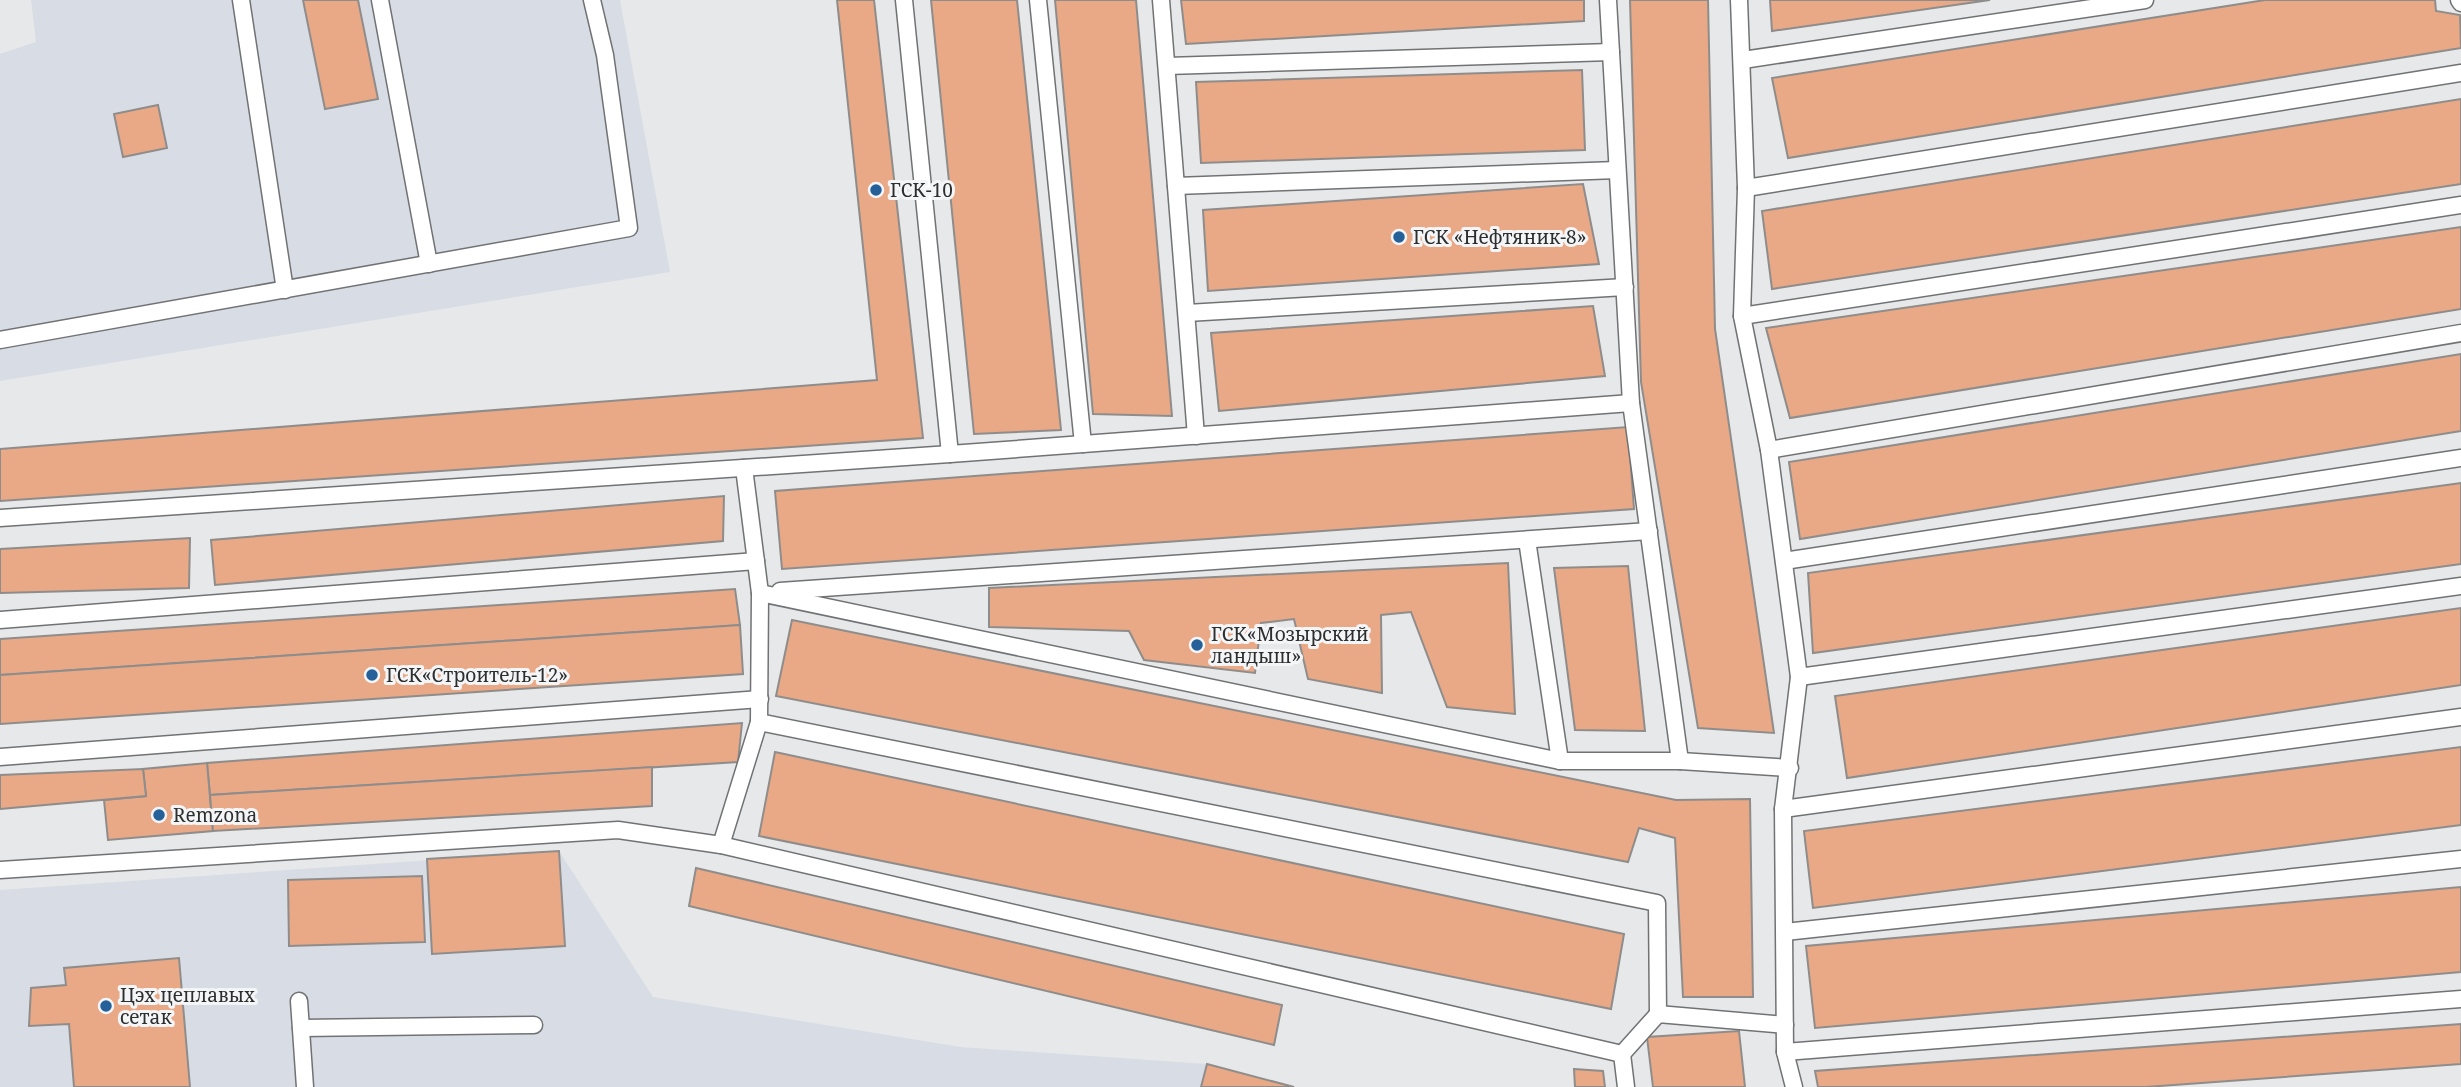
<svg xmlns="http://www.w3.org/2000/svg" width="2461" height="1087" viewBox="0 0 2461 1087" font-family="'Noto Serif',serif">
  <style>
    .built { fill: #d8dde5 }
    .building { fill: #e9a986; stroke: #8f8d8c; stroke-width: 2 }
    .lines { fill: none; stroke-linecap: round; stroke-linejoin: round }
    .service-casing { stroke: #717273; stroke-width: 19 }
    .service { stroke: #fff; stroke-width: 16 }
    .poi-dot { fill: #256198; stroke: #f4f5f7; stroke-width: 2.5 }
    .labels { text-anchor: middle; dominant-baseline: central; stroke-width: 6; stroke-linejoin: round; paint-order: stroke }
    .poi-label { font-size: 19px; fill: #2d2e2e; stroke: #f4f5f7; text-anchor: start }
  </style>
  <rect width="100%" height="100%" fill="#e7e8e9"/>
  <g class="built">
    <polygon points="31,0 620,0 670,272 0,381 0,54 36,42"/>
    <polygon points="559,851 653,997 961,1047 1207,1064 1294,1087 0,1087 0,890"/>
  </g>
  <g class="building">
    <polygon points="303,0 358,0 378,99 325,109"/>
    <polygon points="837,0 874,0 923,438 0,501 0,449 877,380"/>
    <polygon points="931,0 1017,0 1061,430 974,434"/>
    <polygon points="1055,0 1136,0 1172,416 1093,414"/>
    <polygon points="1181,0 1584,0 1584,21 1186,44"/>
    <polygon points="1630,0 1708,0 1715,329 1774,733 1698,728 1641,382"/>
    <polygon points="1770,0 1990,0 1772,31"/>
    <polygon points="2265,0 2435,0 2436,11 2460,15 2461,48 1788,158 1772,78"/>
    <polygon points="1582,70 1585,150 1201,163 1196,82"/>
    <polygon points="2461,99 2461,184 1772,289 1762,211"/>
    <polygon points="158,105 167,148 123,157 114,114"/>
    <polygon points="1583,184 1599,264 1208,291 1203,210"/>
    <polygon points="2461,227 2461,309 1790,418 1766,328"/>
    <polygon points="1593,306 1605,376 1219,411 1211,333"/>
    <polygon points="2461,354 2461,431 1800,539 1789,462"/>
    <polygon points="1628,427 1634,509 782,569 775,491"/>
    <polygon points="2461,483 2461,564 1813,653 1808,573"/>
    <polygon points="724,496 723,541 215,585 211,540"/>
    <polygon points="190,538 189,588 0,593 0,549"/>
    <polygon points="1508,563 1515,714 1447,707 1411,612 1381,615 1382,693 1308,679 1294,619 1261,623 1255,673 1144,660 1129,631 989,627 989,588"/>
    <polygon points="1628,566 1645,731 1575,730 1554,568"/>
    <polygon points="735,589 740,625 0,675 0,639"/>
    <polygon points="2461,608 2461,685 1847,778 1835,696"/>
    <polygon points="792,620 1676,800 1750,799 1753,997 1683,997 1675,838 1639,828 1628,862 776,696"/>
    <polygon points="740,625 743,674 0,724 0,675"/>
    <polygon points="742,723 738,762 210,795 207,763"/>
    <polygon points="2461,747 2461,825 1813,908 1804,831"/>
    <polygon points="775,752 1624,934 1611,1009 759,836"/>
    <polygon points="207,763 213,831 108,840 104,800 146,796 143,769"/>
    <polygon points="652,767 652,806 213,831 210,795"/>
    <polygon points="143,769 146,796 0,809 0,775"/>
    <polygon points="559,851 565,946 432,954 427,859"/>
    <polygon points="696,868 1282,1005 1274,1045 689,906"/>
    <polygon points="422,876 425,942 289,946 288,880"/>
    <polygon points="2461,887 2461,972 1815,1028 1806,946"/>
    <polygon points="179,958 190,1087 74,1087 69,1024 29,1026 31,988 66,985 64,968"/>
    <polygon points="2461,1024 2461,1064 2146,1087 1818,1087 1815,1071"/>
    <polygon points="1739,1031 1745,1087 1653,1087 1647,1037"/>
    <polygon points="1207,1064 1294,1087 1201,1087"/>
    <polygon points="1574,1069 1603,1071 1605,1087 1575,1087"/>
  </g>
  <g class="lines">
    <g class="service-casing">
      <g id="service">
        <polyline points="241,0 285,290"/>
        <polyline points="380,0 429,264"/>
        <polyline points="904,0 950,454"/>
        <polyline points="1038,0 1083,444"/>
        <polyline points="1161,0 1196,436"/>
        <polyline points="1608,0 1631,403 1680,761"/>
        <polyline points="1739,0 1746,188 1742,316 1769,450 1799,677 1783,809 1785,1052 1794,1087"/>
        <polyline points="2459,0 2461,3"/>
        <polyline points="1743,60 2145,0"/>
        <polyline points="1167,66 1611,52"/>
        <polyline points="1176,186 1617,170"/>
        <polyline points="1746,188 2461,73"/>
        <polyline points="1187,313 1625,287"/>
        <polyline points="1742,316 2461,205"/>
        <polyline points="0,340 629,228 605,55 592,0"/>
        <polyline points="1769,450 2461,333"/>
        <polyline points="0,518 950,454 1631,403"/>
        <polyline points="1527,540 1560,761"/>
        <polyline points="1784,561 2461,458"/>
        <polyline points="780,591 1649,531"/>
        <polyline points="760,593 1560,761 1680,761 1790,768"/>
        <polyline points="0,620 756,561"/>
        <polyline points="1799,677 2461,586"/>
        <polyline points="759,722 1657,903 1658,1014"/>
        <polyline points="0,757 760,699"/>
        <polyline points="1783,809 2461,717"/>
        <polyline points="721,845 759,722 760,593 744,468"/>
        <polyline points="0,870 618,830 721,845 1622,1054 1626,1087"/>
        <polyline points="1785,932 2461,859"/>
        <polyline points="299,1001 305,1087"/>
        <polyline points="301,1028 534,1025"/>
        <polyline points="1785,1052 2461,999"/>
        <polyline points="1622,1054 1658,1014 1785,1025"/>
      </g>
    </g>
    <use href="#service" class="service"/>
  </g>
  <g class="poi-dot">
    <circle cx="876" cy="190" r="7"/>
    <circle cx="1399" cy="237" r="7"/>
    <circle cx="1197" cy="645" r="7"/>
    <circle cx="372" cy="675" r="7"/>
    <circle cx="159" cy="815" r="7"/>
    <circle cx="106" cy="1006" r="7"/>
  </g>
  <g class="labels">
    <g class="poi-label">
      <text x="890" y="190">ГСК-10</text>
      <text x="1413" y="237">ГСК «Нефтяник-8»</text>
      <text x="1211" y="634">ГСК«Мозырский<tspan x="1211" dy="22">ландыш»</tspan></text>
      <text x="386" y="675">ГСК«Строитель-12»</text>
      <text x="173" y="815">Remzona</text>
      <text x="120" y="995">Цэх цеплавых<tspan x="120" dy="22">сетак</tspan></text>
    </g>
  </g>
</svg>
